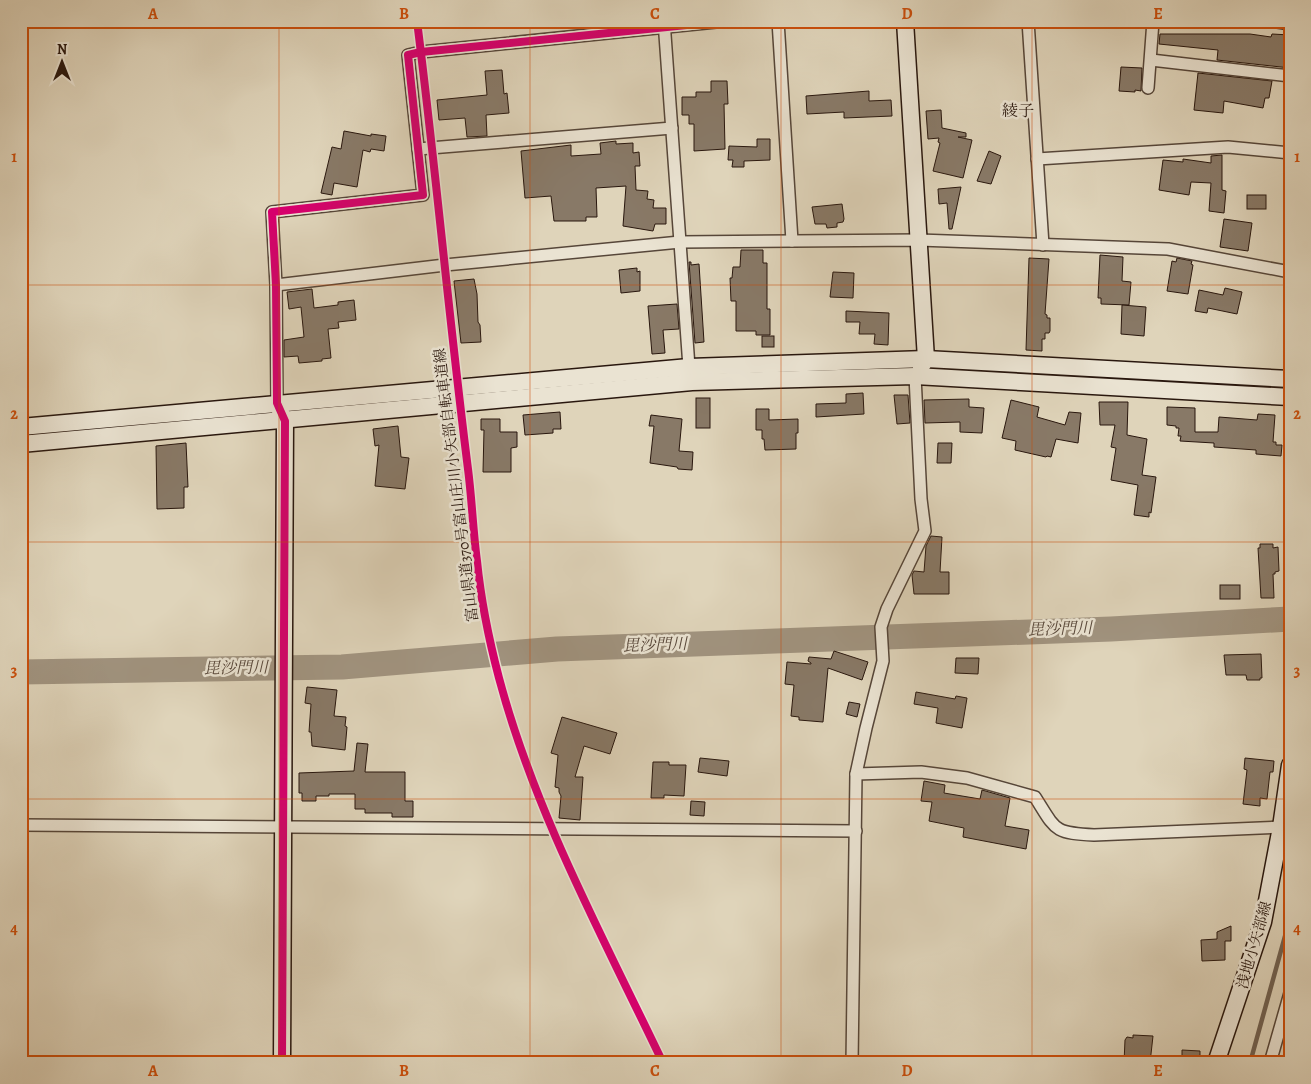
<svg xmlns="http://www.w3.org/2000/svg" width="1311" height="1084" viewBox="0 0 1311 1084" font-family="Alegreya,'Noto Serif JP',serif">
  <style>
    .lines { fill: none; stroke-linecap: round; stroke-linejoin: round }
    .stream { stroke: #716252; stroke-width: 4.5 }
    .river { stroke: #a19480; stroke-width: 25 }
    .building { fill: #887967; stroke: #29170e }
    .street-casing { stroke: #564639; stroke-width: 14 }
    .secondary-casing { stroke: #29170e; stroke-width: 19 }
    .street { stroke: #eae3d2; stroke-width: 11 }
    .secondary { stroke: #eae3d2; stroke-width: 16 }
    .cycleway-casing { stroke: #eae3d2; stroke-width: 11 }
    .cycleway { stroke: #d6006c; stroke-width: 8 }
    .grid { fill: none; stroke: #cb4f0c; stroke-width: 1; stroke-opacity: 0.55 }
    .labels { text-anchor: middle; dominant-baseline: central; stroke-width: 5; stroke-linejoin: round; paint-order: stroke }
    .street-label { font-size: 15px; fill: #29170e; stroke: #eae3d2 }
    .neighbourhood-label { font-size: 16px; fill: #29170e; stroke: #eae3d2 }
    .water-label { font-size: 16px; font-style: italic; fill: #59493c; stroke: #eae3d2 }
    .neatline { fill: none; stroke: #cb4f0c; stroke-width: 2 }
    .grid-label { font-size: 16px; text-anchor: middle; font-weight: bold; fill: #cb4f0c }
  </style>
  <rect width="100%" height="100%" fill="#dfd4ba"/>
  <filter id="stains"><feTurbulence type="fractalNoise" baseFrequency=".004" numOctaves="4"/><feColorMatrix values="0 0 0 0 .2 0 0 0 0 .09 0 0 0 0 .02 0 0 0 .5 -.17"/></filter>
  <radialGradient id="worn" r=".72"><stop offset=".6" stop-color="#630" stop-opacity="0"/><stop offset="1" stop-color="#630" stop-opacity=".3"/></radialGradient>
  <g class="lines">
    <polyline class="stream" points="1250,1063 1290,918"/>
    <polyline class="river" points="21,672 342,667 557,649 1111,629 1290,619"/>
  </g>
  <g class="building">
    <polygon points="1160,34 1250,34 1271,37 1272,34 1290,35 1290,68 1217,60 1218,50 1159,44"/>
    <polygon points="1121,67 1142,68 1141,91 1135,90 1135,92 1119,91"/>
    <polygon points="502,70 504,94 507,93 509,113 486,115 487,136 467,137 465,118 439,120 437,100 487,95 485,71"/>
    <polygon points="1198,73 1272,81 1269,98 1265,98 1263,108 1224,101 1223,113 1194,110"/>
    <polygon points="711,81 727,81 728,104 724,104 725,149 694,151 694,124 689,124 689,115 682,115 682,97 696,97 696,92 711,92"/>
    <polygon points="869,91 869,101 891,100 892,116 844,118 844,112 807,114 806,96"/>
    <polygon points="941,110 942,128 966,133 966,137 958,137 972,140 963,178 933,171 940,143 938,142 939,138 928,139 926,111"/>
    <polygon points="344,131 371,136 371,134 386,136 384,151 371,149 370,152 363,150 357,187 334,183 332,195 321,193 332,147 341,149"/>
    <polygon points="757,139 770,139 770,160 744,161 744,167 732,167 733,160 728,160 729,146 757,147"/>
    <polygon points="616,141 616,144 633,143 633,153 639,152 640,166 635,166 636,190 648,191 647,199 654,200 653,208 666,208 666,224 655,224 653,231 623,226 626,186 596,188 597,217 586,217 586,221 554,221 551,196 525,198 521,151 571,145 571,156 601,154 600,143"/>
    <polygon points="989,151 1001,156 991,184 977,181"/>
    <polygon points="1222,155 1222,190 1226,191 1224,213 1209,211 1211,183 1191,182 1189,195 1159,190 1163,160 1183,162 1183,159 1211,163 1211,156"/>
    <polygon points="961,187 952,229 949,229 947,203 939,204 938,189"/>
    <rect x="1247" y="195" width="19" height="14"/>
    <polygon points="842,204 844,219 843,222 837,223 837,227 827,228 826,224 815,224 812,207"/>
    <polygon points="1224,219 1252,223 1248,251 1220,247"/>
    <polygon points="741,250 763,250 763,263 767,263 767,309 770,309 770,335 756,335 756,331 736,331 736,301 731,301 730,278 732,278 733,267 740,267"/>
    <polygon points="1100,255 1123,257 1122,281 1131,282 1129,305 1101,304 1101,298 1098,298"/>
    <polygon points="1029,258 1049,259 1045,314 1047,315 1047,318 1050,318 1050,331 1049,333 1045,333 1045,339 1042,339 1042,351 1026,350"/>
    <polygon points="1177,258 1192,261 1191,264 1193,265 1188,294 1167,291 1172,261 1176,262"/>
    <polygon points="689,262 691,262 691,265 699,264 704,342 695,343"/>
    <polygon points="637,268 637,272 640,271 640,291 621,293 619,270"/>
    <polygon points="833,272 854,273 853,298 830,297"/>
    <polygon points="474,279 477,294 478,322 480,325 481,342 461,343 454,281"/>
    <polygon points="1225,288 1242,292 1237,314 1208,308 1207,313 1195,311 1199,290 1223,295"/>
    <polygon points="312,289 314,308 338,305 338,302 354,300 356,320 338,322 339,328 328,329 331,358 322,359 322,361 299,363 298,356 284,357 284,340 304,337 301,307 289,309 287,292"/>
    <polygon points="677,304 679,329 663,330 665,353 652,354 648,306"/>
    <polygon points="1122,305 1146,307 1144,336 1121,334"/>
    <polygon points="846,311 889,313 888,345 874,344 875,334 859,334 860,322 846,322"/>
    <rect x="762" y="336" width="12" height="11"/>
    <polygon points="863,393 864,414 816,417 816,404 846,403 846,394"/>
    <polygon points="894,395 908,395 910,423 897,424"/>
    <rect x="696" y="398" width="14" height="30"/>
    <polygon points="969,399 969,407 984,408 982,433 960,432 960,422 925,423 924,400"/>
    <polygon points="1011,400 1039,407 1037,417 1065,425 1069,412 1081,413 1078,443 1056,439 1051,457 1047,456 1046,457 1015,450 1016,441 1002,438"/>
    <polygon points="1099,402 1128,402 1127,435 1147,439 1142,475 1156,477 1151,513 1149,512 1149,517 1134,515 1138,485 1111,480 1116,448 1111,447 1115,425 1100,425"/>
    <polygon points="1167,407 1195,408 1195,432 1218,432 1219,417 1257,420 1258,414 1275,415 1273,442 1276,442 1276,445 1282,445 1281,456 1256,454 1256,450 1214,447 1214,443 1180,441 1181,436 1178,436 1179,428 1176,428 1176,426 1167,425"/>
    <polygon points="756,409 769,409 769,420 798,419 798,433 796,433 796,449 765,450 764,439 762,439 762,430 756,430"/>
    <polygon points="560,412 561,429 553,429 553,433 525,435 523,415"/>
    <polygon points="651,415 682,419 679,451 693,452 692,470 678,469 677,467 650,463 654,426 649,426"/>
    <polygon points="481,419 500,419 500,432 517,432 517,447 511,448 511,472 483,472 484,430 481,430"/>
    <polygon points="398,426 401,457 409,458 405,489 375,486 379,445 375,446 373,429"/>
    <polygon points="186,443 188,487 184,487 184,508 157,509 156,446"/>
    <polygon points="938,443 952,443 951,463 937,463"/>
    <polygon points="931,536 942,537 940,572 949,572 949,594 914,594 912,575 914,571 924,572 926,546"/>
    <polygon points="1260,544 1273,544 1273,548 1278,547 1279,571 1275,572 1275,574 1273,574 1274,598 1261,598 1258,548 1260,548"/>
    <rect x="1220" y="585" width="20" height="14"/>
    <polygon points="834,651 868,662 862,680 828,668 823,722 799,720 799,717 791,716 794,685 785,684 787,662 811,664 811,663 808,661 809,657 831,659"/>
    <polygon points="1261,654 1262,678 1260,678 1260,680 1247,680 1246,675 1226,675 1224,655"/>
    <polygon points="956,658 979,658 978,674 955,673"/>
    <polygon points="307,687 337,690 334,716 346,717 345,726 347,727 345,750 312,746 311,732 309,732 311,704 305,703"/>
    <polygon points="916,692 955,699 956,696 967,698 962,728 936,723 938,708 914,704"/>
    <polygon points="849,702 860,704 857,717 846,714"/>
    <polygon points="562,717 617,733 610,754 584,746 575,777 583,777 580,820 559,818 561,796 559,792 559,788 555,787 558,755 551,753"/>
    <polygon points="357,743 368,744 365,772 405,772 405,801 413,801 413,817 392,817 392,813 365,813 365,809 355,809 355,794 329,794 329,796 316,796 316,801 302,801 302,793 299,793 299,773 354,771"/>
    <polygon points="700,758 729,761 727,776 698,772"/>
    <polygon points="1245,758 1274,761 1273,772 1270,772 1267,799 1260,798 1260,806 1243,804 1247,770 1244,769"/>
    <polygon points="653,762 669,762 669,765 686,765 684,796 664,795 664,798 651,798"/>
    <polygon points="924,781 945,785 944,793 980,799 982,790 1010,798 1005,826 1029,830 1026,849 963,837 964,828 929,821 932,802 921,801"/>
    <polygon points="691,801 705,802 704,816 690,815"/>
    <polygon points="1231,926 1231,941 1225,941 1225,960 1202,961 1201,940 1217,939 1217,932"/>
    <polygon points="1133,1035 1153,1036 1150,1063 1124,1063 1125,1040 1127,1037 1133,1038"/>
    <polygon points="1182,1050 1200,1051 1200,1063 1182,1063"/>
  </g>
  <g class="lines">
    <g class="street-casing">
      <g id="street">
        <polyline points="664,21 689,367"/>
        <polyline points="778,21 792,241"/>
        <polyline points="1028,21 1043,245"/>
        <polyline points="1271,21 1290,24"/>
        <polyline points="1151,60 1290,76"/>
        <polyline points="1148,88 1153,21"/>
        <polyline points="418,149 672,128"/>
        <polyline points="1037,159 1228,147 1290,153"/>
        <polyline points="276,285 445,265 680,242 919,240 1168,249 1290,272"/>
        <polyline points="277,403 276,285 272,212 423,195 408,55 421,52 726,21"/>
        <path d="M856,774l65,-2 46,6 68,19c21,33 18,36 59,38l187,-8"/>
        <polyline points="21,825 856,831"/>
        <polyline points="852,1063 856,774 866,728 883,661 881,627 887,609 925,531 921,499 915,376"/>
        <polyline points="1270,1063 1290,993"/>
      </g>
    </g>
    <g class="secondary-casing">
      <g id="secondary">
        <polyline points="905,21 926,359 921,367"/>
        <polyline points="280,411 285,421 282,1063"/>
        <polyline points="21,427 689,367 926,359 1290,379"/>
        <polyline points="21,444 692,382 915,376 1290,397"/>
        <polyline points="1216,1063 1263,922 1281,827 1290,765"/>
      </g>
    </g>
    <use href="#street" class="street"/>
    <use href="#secondary" class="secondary"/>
    <g class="cycleway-casing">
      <g id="cycleway">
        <path d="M417,21c19,149 32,299 51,448 4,31 5,62 9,92 4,40 12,79 22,117 36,135 104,259 164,385"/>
        <polyline points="282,1063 285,421 277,403 276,285 272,212 423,195 408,55 421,52 726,21"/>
      </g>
    </g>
    <use href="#cycleway" class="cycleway"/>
  </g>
  <path class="grid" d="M279,21v1042M530,21v1042M781,21v1042M1032,21v1042M21,285h1269M21,542h1269M21,799h1269"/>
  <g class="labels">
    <g class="street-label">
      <text transform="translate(456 485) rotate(-97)">富山県道370号富山庄川小矢部自転車道線</text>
      <text transform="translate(1254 945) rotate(-74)">浅地小矢部線</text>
    </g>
    <g class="neighbourhood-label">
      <text x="1018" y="111">綾子</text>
    </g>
    <g class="water-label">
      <text transform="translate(1060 629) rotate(-2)">毘沙門川</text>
      <text transform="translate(655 645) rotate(-2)">毘沙門川</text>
      <text transform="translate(236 668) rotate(-1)">毘沙門川</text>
    </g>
  </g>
  <rect width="1311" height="1084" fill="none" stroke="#dfd4ba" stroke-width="55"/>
  <g transform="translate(62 62)" stroke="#eae3d2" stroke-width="4" paint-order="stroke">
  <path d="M0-4L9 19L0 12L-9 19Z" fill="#29170e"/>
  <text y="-8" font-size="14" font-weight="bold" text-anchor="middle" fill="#29170e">N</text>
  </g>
  <rect x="28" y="28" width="1256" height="1028" class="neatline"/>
  <g class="grid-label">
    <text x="153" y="19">A</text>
    <text x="404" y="19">B</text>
    <text x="655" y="19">C</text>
    <text x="907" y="19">D</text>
    <text x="1158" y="19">E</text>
    <text x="14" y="162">1</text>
    <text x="1297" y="162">1</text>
    <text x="14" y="419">2</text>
    <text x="1297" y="419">2</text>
    <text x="14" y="676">3</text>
    <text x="1297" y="676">3</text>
    <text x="14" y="934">4</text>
    <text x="1297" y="934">4</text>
    <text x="153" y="1076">A</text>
    <text x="404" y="1076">B</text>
    <text x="655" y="1076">C</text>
    <text x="907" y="1076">D</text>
    <text x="1158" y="1076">E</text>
  </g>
  <rect width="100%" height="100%" filter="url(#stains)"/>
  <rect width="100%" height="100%" fill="url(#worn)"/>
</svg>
